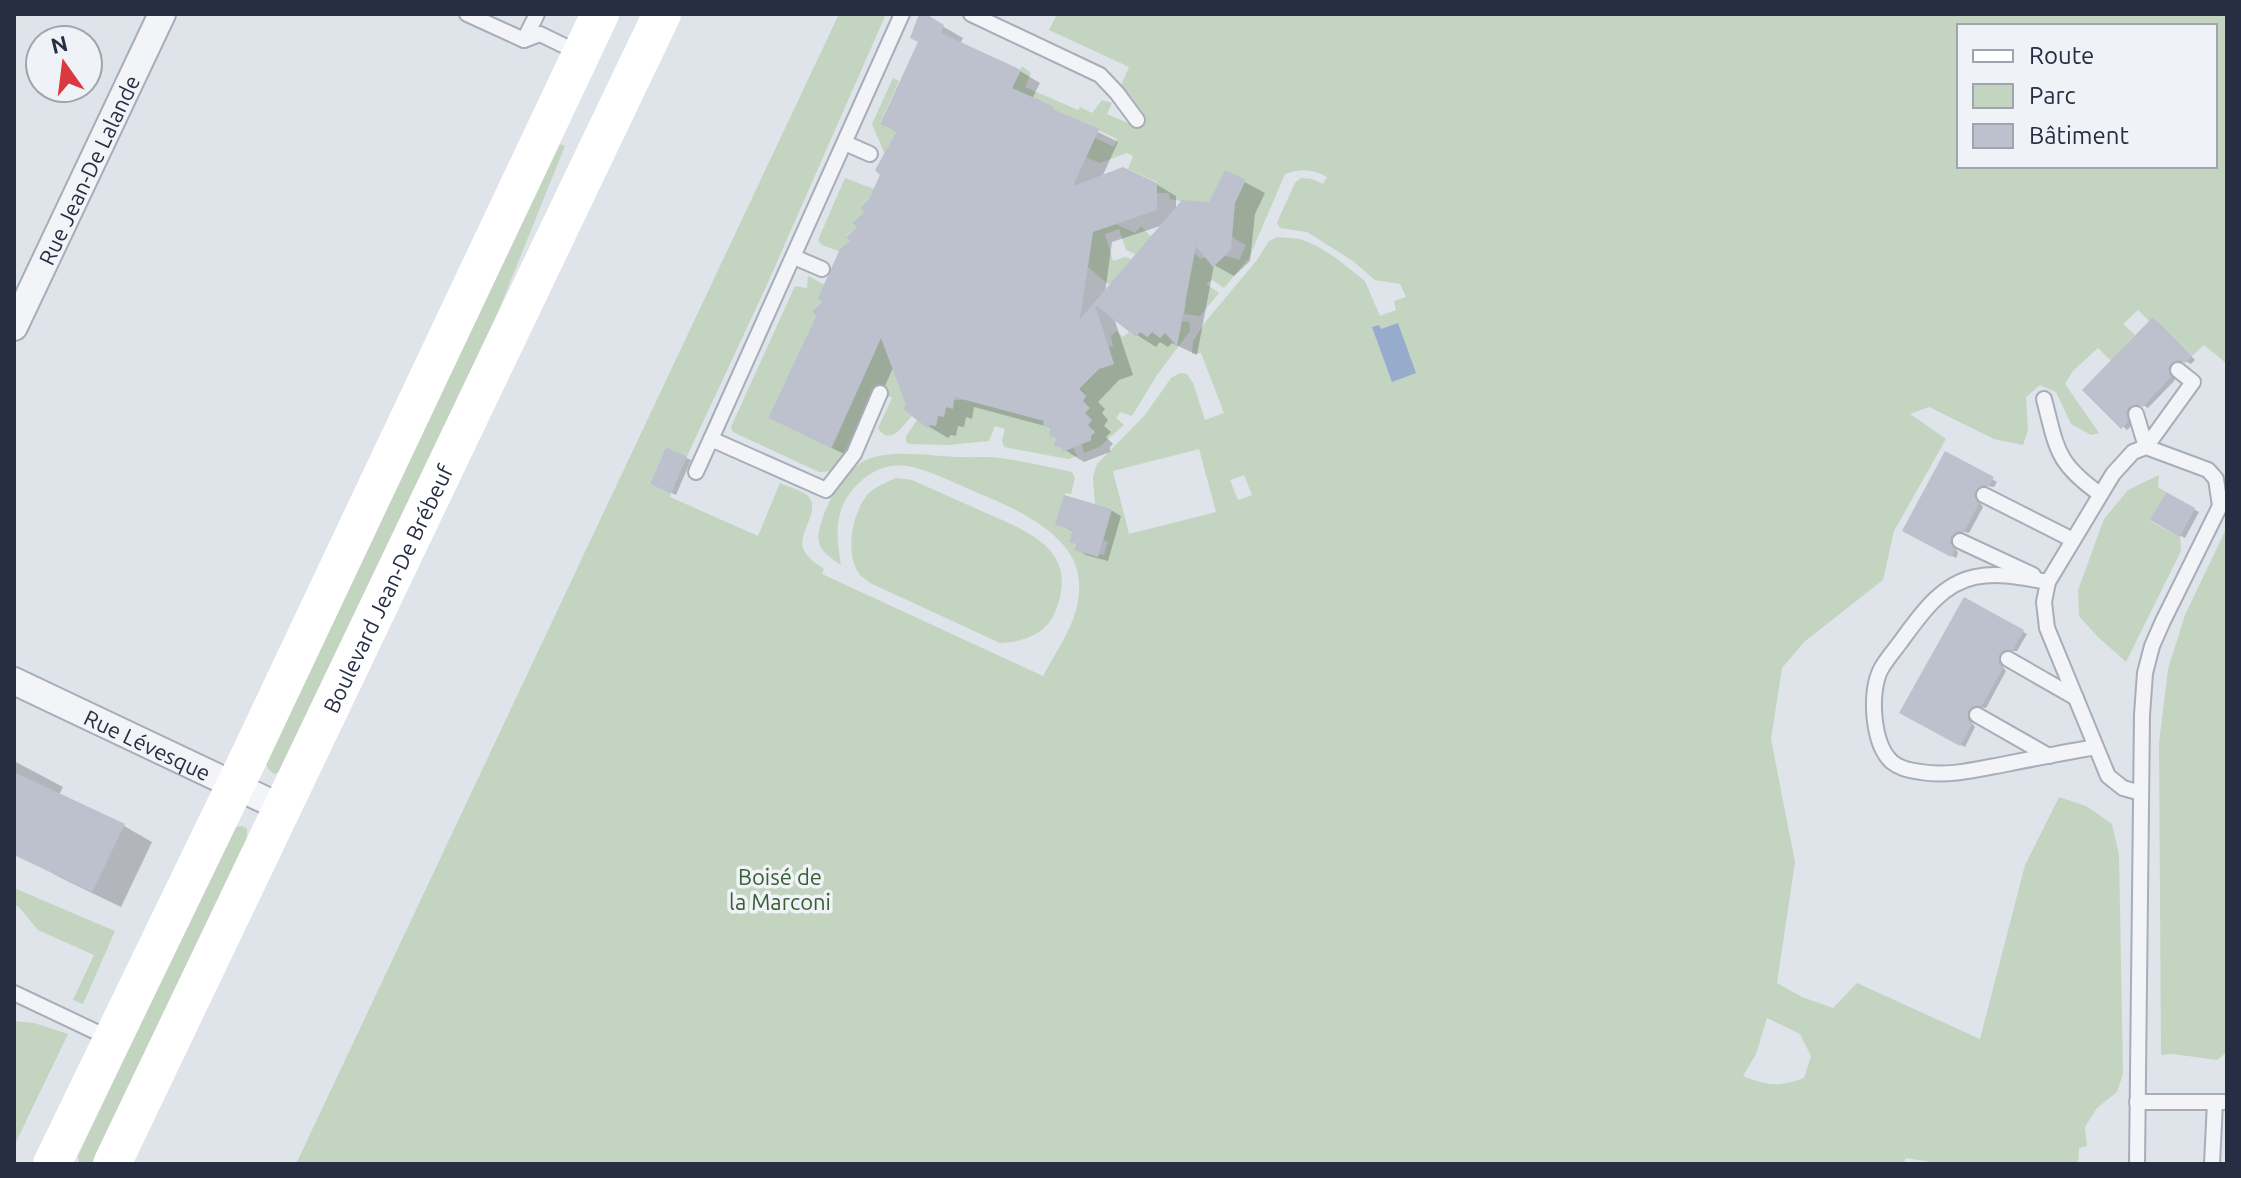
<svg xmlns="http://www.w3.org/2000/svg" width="2241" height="1178" viewBox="0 0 2241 1178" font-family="Ubuntu,sans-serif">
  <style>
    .green { fill: #c3d5c0; fill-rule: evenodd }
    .water { fill: #97accd }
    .shadow { fill: #0003; fill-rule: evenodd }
    .building { fill: #bcc1cd }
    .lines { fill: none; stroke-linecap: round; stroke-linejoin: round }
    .lane-casing { stroke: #a8adb8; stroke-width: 18 }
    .street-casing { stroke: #a8adb8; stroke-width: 30 }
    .lane { stroke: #f3f4f8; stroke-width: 14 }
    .street { stroke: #f3f4f8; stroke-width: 26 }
    .secondary { stroke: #fff; stroke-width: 38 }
    .labels { text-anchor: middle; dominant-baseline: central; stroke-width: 7; stroke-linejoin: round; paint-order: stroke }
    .street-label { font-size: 22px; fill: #272e43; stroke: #eff2f7 }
    .park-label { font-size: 22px; fill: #376033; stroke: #eff2f7 }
  </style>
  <rect width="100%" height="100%" fill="#dfe3ea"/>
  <g class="green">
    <path d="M839,14h47l-120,273 -79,169 -21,-9 -16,37 21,10 -1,3 88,39 22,-53c8,4 23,7 29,14 12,16 -15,39 -4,55 4,7 12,12 19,17l-2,5 221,102c17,-32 42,-63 35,-102 -8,-44 -71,-69 -107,-84 -21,-9 -42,-20 -64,-24 -28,-5 -57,18 -66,44 -6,18 -3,37 0,55 -25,-16 -27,-23 -17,-51 7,-17 19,-39 35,-50 25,-18 74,-7 103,-7 13,1 25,-1 37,1 25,3 49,9 73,14l3,6 -4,16 -6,-1 -9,32 16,5 -3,11 7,2 -2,7 30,5 4,-13 -5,-2 9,-31 -17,-5 -2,-27 4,-13 48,-49 26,-37 9,-5 7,1 6,9 12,37 19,-7 -23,-60 -9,1 1,-13 13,-20 51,-61 12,-19 9,-4 22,2 17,7 19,12 29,23 15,35 16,-6 -2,-9 12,-4 -6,-13 -25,-4 -22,-19 -46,-29 -27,-4 -3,-5 2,-5 16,-35 6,-5 11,1 11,5 4,-7c-14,-8 -26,-9 -42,-3l-36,84 -25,30 -12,-8 -6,4 13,9 -19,23 -16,-2 2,-10 -65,-24 -13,4 -20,-17 5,-36 23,-7 19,9 6,-7 9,10 4,-3 38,18 9,8c11,-7 26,-4 38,1l7,-15c-24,-12 -51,-44 -76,-46l-1,-6h-12v-11l-29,-13 5,-13 -6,-3 -27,10 -14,-6 9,-19 19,9 3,-8 -64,-30v-3l-14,-6 -5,4 -24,-10 12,-28 9,7 -6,14 53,23 2,-3 12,6 10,-13 10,3 -5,11 32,14 7,-5 -26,-36 9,-20 -80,-37 8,-16h1170v361l-1,-12 -22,-18 -12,11 -38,-38 -5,3 -11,-11 -15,14 12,11 -11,11 39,39 -13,15 -52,-52 -25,23 -8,13 34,49 -8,2 -20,-11 -15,-32 -16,-7 -14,12 2,33 -5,15 -29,-6 -65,-32 -19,7 36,25 -52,92 -11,49 -79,62 -22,26 -11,71 24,123 -18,121 25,14 31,11 24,-25 123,56 45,-174 34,-68 27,9 26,18 7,31 4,219 -6,18 -20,16 -12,19 2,19 -8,2 -1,16h-137l-35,-6 -3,6h-1607zM1959,26h256v140h-256zM1119,229l7,21 11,5 -7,6 1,-2 -6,-2 -12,4 -8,-27zM1199,449l17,63 -87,22 -16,-63zM1244,475l8,20 -14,5 -8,-20zM1767,1018l33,16 11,22 -7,22c-25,9 -36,8 -61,-2l13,-22z"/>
    <polygon points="893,78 899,81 880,123 901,133 886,157 872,124"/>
    <polygon points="560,144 565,146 498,312 285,763 281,771 274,774 269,770 266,763 270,754"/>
    <polygon points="845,178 874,189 869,199 860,208 864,212 853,222 857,227 846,236 850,241 844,253 822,245 818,240"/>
    <path d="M808,276l21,11 -11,10 4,5 -10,9 4,5 -48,102 64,30 63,-141 11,98 -3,4 9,7c-10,10 -21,31 -34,12l14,-30 -20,-9c-9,20 -23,60 -36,77 -4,5 -10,6 -17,6l-86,-40 -2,-5 64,-141 12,2z"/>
    <polygon points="1182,321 1189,322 1190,331 1157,375 1132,416 1120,412 1116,418 1124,425 1099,447 1084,453 1082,444 1091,441 1088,425 1092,420 1085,413 1089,408 1083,401 1086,396 1079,389 1083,384 1075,336 1102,368 1114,364 1108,347 1113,346 1111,336 1116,331 1123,337 1129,332 1136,337 1140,332 1147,337 1152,332 1160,338 1165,333 1180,333"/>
    <polygon points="963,392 1044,415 1043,425 1051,427 1056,437 1055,446 1061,447 1063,451 1073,448 1077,456 1068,459 1004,447 1002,440 1005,429 995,426 989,441 948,445 909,444 906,442 906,436 917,420 927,427 930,425 936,426 938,416 944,416 946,407 953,408 954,400 962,400"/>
    <polygon points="2159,475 2158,487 2166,492 2150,521 2180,537 2181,551 2126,662 2098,637 2079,616 2078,590 2104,519 2128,490"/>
    <path d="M896,478l16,2c25,11 49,22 74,33 46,20 94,39 69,99 -9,23 -33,30 -55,31l-130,-60c-1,-1 -10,-8 -10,-8 -16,-21 -8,-62 8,-81 8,-8 17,-11 28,-16z"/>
    <polygon points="2227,527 2227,1052 2217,1060 2173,1054 2161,1055 2159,743 2168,669 2185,615"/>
    <polygon points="242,826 247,829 247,841 95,1163 79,1164 78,1156 232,832 236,827"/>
    <polygon points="14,888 115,931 83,1004 73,1000 94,955 38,930 18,906 14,906"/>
    <polygon points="14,1021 34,1023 68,1034 14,1146"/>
  </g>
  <polygon class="water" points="1398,323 1416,373 1392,382 1372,327 1379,325 1381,329"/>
  <g class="shadow">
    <path d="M921,14l42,24 -3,6 60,27 20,12 -8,16 86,43 -16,35 54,7 20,12v13l34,-5 16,-32 39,21 -10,21 -5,47 -16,15 -20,-11 -17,90 -25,-12 -4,4 -8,-5 -4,5 -19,-12 -23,-17 19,57 -14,5 -21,22 7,7 -3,4 6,7 -4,6 7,6 -5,5 7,7 -3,3v5l-26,10 -27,-17 1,-7 -5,-9 -4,-2 -75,-20 -2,12 -6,-2 -2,10 -6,-1 -2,10 -5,-1 -3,3 -20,-12 -20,-21 -14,-39 -42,92 -81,-40 82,-177 46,-108 -17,-10 38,-82zM1163,225l-58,68 7,-51z"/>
    <polygon points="2158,322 2195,360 2191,364 2185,361 2175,365 2172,373 2175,380 2148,408 2143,405 2134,408 2130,416 2132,425 2127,430 2085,390"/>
    <polygon points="667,449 691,460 676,495 652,484"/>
    <polygon points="1946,454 1997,482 1994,487 1988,486 1980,492 1978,500 1983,507 1969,533 1964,532 1955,538 1954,546 1958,553 1956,558 1905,530"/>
    <polygon points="2166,495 2199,512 2185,538 2152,520"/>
    <polygon points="1111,510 1121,516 1108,561 1086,555 1076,549 1078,544 1074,532 1058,524"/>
    <polygon points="1964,600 2027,634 2017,651 2009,651 2003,657 2003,667 2006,671 1986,708 1978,707 1972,713 1972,723 1975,727 1965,747 1902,712"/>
    <polygon points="14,761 63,787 59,795 124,826 152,842 121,907 61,878 33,862 14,834"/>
  </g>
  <g class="building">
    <polygon points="919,14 926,14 944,25 941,33 1021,70 1012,88 1053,106 1053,109 1099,129 1073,186 1123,167 1157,183 1157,210 1093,232 1080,319 1182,200 1209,202 1225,170 1246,180 1235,203 1231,250 1213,267 1196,246 1177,346 1165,333 1160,338 1152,332 1148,337 1140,332 1136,337 1095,305 1114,364 1099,369 1079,389 1086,396 1083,401 1090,408 1085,413 1092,420 1088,425 1095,432 1091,436 1091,440 1063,452 1061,447 1054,446 1056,438 1049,436 1051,427 1043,426 1044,421 954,397 953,409 946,407 944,417 938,416 936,426 930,425 927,428 903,409 906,405 881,338 831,448 768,418 816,316 812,311 822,302 818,298 840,249 850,241 846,237 857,227 852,223 864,212 860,208 869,199 880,175 875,170 897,131 880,124 918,42 910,38"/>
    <polygon points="2153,317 2192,356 2185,363 2179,360 2171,363 2168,369 2171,377 2143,407 2138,404 2129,407 2126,412 2128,422 2121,429 2082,390"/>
    <polygon points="666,447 687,456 671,494 650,484"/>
    <polygon points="1945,451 1994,477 1989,486 1983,485 1976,490 1974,496 1979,504 1964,532 1958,531 1951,536 1950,543 1955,550 1951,557 1902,531"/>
    <polygon points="2166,492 2195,508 2180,537 2150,520"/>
    <polygon points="1064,495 1112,509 1098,557 1074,550 1076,544 1069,542 1072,530 1055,525"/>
    <polygon points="1964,597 2024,630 2013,650 2004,650 1999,655 1999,663 2003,668 1982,706 1973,706 1968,711 1968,719 1972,724 1960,746 1899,713"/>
    <polygon points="14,772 125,824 92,892 14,855"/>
  </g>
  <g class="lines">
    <g class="lane-casing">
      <g id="lane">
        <polyline points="467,14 524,40"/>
        <polyline points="537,14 524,40 540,34 581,54"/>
        <polyline points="971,14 1100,75 1117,93 1137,120"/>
        <polyline points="845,143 870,154"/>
        <polyline points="794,257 822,269"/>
        <polyline points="880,393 854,454 826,490 711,439 902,14"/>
        <path d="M2044,399c13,50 12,64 56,95"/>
        <polyline points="2136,414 2146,447"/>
        <polyline points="2146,447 2193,382 2178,370"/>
        <polyline points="696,472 711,439"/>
        <polyline points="1984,495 2073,540"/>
        <polyline points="1960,541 2033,575"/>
        <path d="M2048,582c-24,-4 -48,-10 -73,-5 -35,7 -56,40 -76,67 -6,8 -13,16 -18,25 -12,22 -9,75 11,93 7,6 20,9 29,10 27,5 58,-3 85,-8 30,-6 60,-12 90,-17"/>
        <polyline points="2008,659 2076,698"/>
        <polyline points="1977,715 2049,756"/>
        <polyline points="14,993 111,1039"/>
        <polyline points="2137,1102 2227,1102"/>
        <polyline points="2137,1164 2142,715 2145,673 2152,646 2163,621 2220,506 2216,479 2208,470 2146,447 2133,452 2113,474 2048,582 2044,602 2047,628 2108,776 2123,788 2141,793"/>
        <polyline points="2212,1164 2215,1102"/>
      </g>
    </g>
    <g class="street-casing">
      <g id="street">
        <path id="s1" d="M14,327l148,-313"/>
        <path id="s2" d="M14,681l268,127"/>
      </g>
    </g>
    <use href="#lane" class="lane"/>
    <use href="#street" class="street"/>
    <g class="secondary">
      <polyline points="52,1164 247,761 600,14"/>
      <path id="s3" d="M112,1164l550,-1150"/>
    </g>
  </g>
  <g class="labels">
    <g class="street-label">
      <text stroke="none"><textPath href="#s1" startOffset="174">Rue Jean-De Lalande</textPath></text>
      <text stroke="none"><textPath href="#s3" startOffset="638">Boulevard Jean-De Brébeuf</textPath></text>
      <text stroke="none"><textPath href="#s2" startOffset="148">Rue Lévesque</textPath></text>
    </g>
    <g class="park-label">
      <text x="780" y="876">Boisé de<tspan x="780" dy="25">la Marconi</tspan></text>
    </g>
  </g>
  <rect width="2241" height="1178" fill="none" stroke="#272e43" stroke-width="32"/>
  <rect x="1957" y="24" width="260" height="144" fill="#eff2f7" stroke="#9fa4af" stroke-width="2"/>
  <rect x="1973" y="50" width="40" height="12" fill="#ffffff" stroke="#9fa4af" stroke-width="2"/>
  <text x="2029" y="64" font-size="24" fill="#272e43">Route</text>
  <rect x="1973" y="84" width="40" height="24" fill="#c3d5c0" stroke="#9fa4af" stroke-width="2"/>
  <text x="2029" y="104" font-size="24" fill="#272e43">Parc</text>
  <rect x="1973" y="124" width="40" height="24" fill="#bcc1cd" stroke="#9fa4af" stroke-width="2"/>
  <text x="2029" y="144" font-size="24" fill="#272e43">Bâtiment</text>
  <g transform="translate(64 64) rotate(346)"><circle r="38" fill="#eff2f7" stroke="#9fa4af" stroke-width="2"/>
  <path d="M0-6L14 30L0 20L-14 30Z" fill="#da3942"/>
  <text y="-12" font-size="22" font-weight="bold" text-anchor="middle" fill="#272e43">N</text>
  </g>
</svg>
